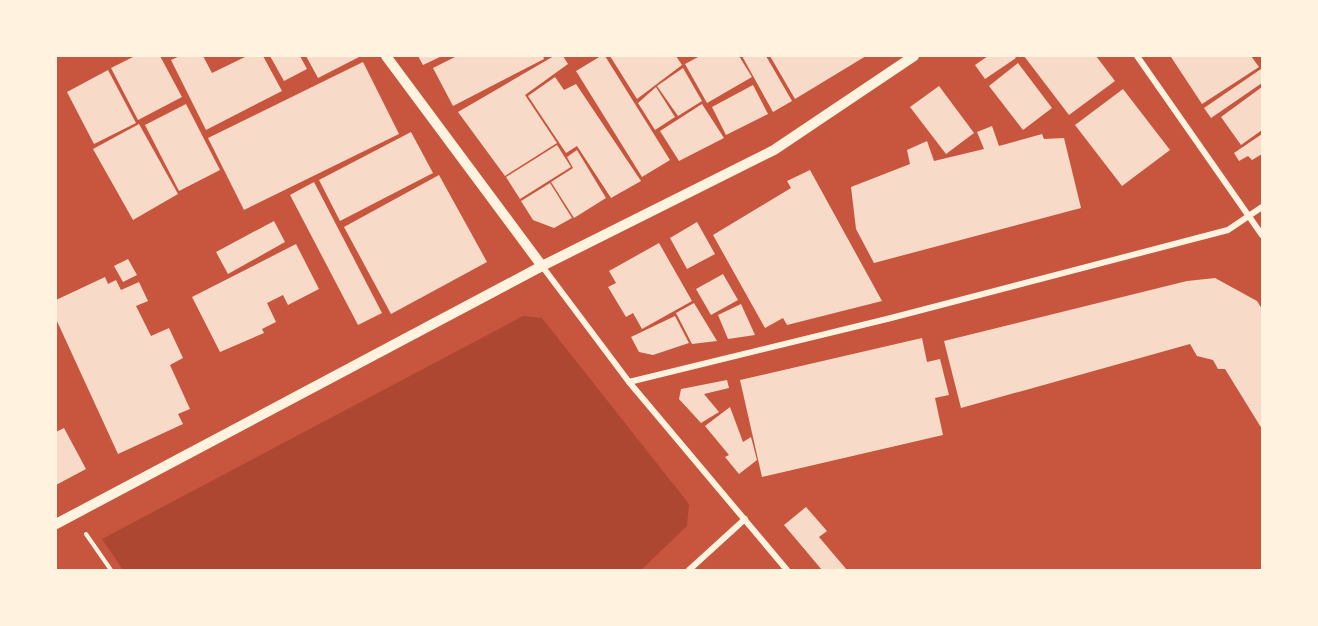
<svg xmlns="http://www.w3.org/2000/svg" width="1318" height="626" viewBox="0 0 1318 626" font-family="Spectral,serif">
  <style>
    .green { fill: #ae4732 }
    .building { fill: #f7dbc8 }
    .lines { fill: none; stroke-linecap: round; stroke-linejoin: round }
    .path { stroke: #fff3e0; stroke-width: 4 }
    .minor { stroke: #fff3e0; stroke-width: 6 }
    .tertiary { stroke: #fff3e0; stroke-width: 10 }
  </style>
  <rect width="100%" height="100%" fill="#c8553d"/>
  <polygon class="green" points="523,316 542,318 689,504 687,526 641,570 123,570 102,539"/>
  <g class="building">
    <polygon points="135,56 160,56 182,97 138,120 111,68"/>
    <polygon points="180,56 203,56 212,73 247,56 263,56 282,91 206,130 171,60"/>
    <polygon points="270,56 300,56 307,69 284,81"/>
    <polygon points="306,56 361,56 318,78"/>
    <polygon points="418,56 442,56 423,65"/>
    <polygon points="457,56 543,56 544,59 453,106 433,68"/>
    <polygon points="554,56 563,56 568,64 525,95 557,143 505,176 458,112"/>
    <polygon points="601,56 605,56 670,160 642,177 576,71"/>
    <polygon points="610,56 676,56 682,65 637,99"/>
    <polygon points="700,56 739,56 752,77 707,103 685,64"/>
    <polygon points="742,56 766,56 792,101 773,112"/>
    <polygon points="770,56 866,56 795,99"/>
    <polygon points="988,56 1014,56 1016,58 985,79 975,65"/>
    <polygon points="1024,56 1096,56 1115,81 1069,115"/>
    <polygon points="1174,56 1251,56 1259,67 1202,104 1171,57"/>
    <polygon points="363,62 399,134 244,210 208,138"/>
    <polygon points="1018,63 1052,108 1023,130 989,86"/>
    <polygon points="683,68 702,101 678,116 657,86"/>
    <polygon points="1261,69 1262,83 1211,118 1204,108"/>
    <polygon points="108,70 136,123 94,144 67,92"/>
    <polygon points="555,77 564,90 576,84 641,181 611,198 577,146 566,153 528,96"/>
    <polygon points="753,85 768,114 726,135 712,107"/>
    <polygon points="939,86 974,133 946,154 910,107"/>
    <polygon points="656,87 675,117 655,130 638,103"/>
    <polygon points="1262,87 1262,130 1241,145 1221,117"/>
    <polygon points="1123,89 1170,150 1122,186 1075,125"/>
    <polygon points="186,104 220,170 179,191 145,125"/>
    <polygon points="702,104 724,138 679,161 660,131"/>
    <polygon points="139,124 178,194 133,220 93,149"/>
    <polygon points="992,126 999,146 1042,134 1044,139 1064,138 1081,208 874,263 856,229 851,187 910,164 907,150 927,141 934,161 984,149 977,132"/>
    <polygon points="411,132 433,173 340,221 319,180"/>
    <polygon points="1262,134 1262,154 1252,160 1248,156 1239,161 1234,153"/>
    <polygon points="557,145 571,167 520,199 506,177"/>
    <polygon points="577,150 606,198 574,218 551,182 573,168 567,157"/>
    <polygon points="810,170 882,301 787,325 783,318 765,328 713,235 791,188 787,181"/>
    <polygon points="439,175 487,262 391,314 344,227"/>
    <polygon points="314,182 382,313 358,325 290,195"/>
    <polygon points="550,183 572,218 554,228 533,220 521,201"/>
    <polygon points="274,221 285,242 228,274 216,252"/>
    <polygon points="697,222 715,254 687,269 670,238"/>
    <polygon points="659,243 692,301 642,329 633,313 626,317 608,287 616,283 609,271"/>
    <polygon points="296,244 319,289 288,305 283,295 267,303 276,322 262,329 264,333 220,352 192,297"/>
    <polygon points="128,259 137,275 123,282 114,266"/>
    <polygon points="723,274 738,300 711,315 696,289"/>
    <polygon points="105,277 108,284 116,280 121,290 139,282 148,301 136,306 151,336 169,328 183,358 170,365 190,409 178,414 183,424 118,454 56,319 56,300"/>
    <polygon points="1215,278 1257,301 1262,309 1262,429 1225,369 1218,369 1213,360 1197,356 1190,344 961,408 944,341 1187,281"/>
    <polygon points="694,303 717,341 692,344 676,313"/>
    <polygon points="741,304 755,335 728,339 718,315"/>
    <polygon points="675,316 689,343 653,355 639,352 631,337"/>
    <polygon points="922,338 927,362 940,359 949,395 935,398 943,435 762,477 740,380"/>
    <polygon points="727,380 729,388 704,394 719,412 701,423 679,399 681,389"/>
    <polygon points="730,407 743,442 751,437 757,460 739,474 725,457 729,455 705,426"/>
    <polygon points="64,428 86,469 56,485 56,432"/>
    <polygon points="806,507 827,531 819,537 847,570 822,570 784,525"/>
  </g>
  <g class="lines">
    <polyline class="path" points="86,534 111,570"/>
    <g class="minor">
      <polyline points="1137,56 1262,235"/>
      <polyline points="542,266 629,382 787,570"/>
      <polyline points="629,382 891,318 1228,230 1262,207"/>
      <polyline points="689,570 745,519"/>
    </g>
    <g class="tertiary">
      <polyline points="386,56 542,266"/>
      <polyline points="56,524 542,266 774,150 914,56"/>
    </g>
  </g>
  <rect width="1318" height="626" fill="none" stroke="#fff3e0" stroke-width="114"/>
</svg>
